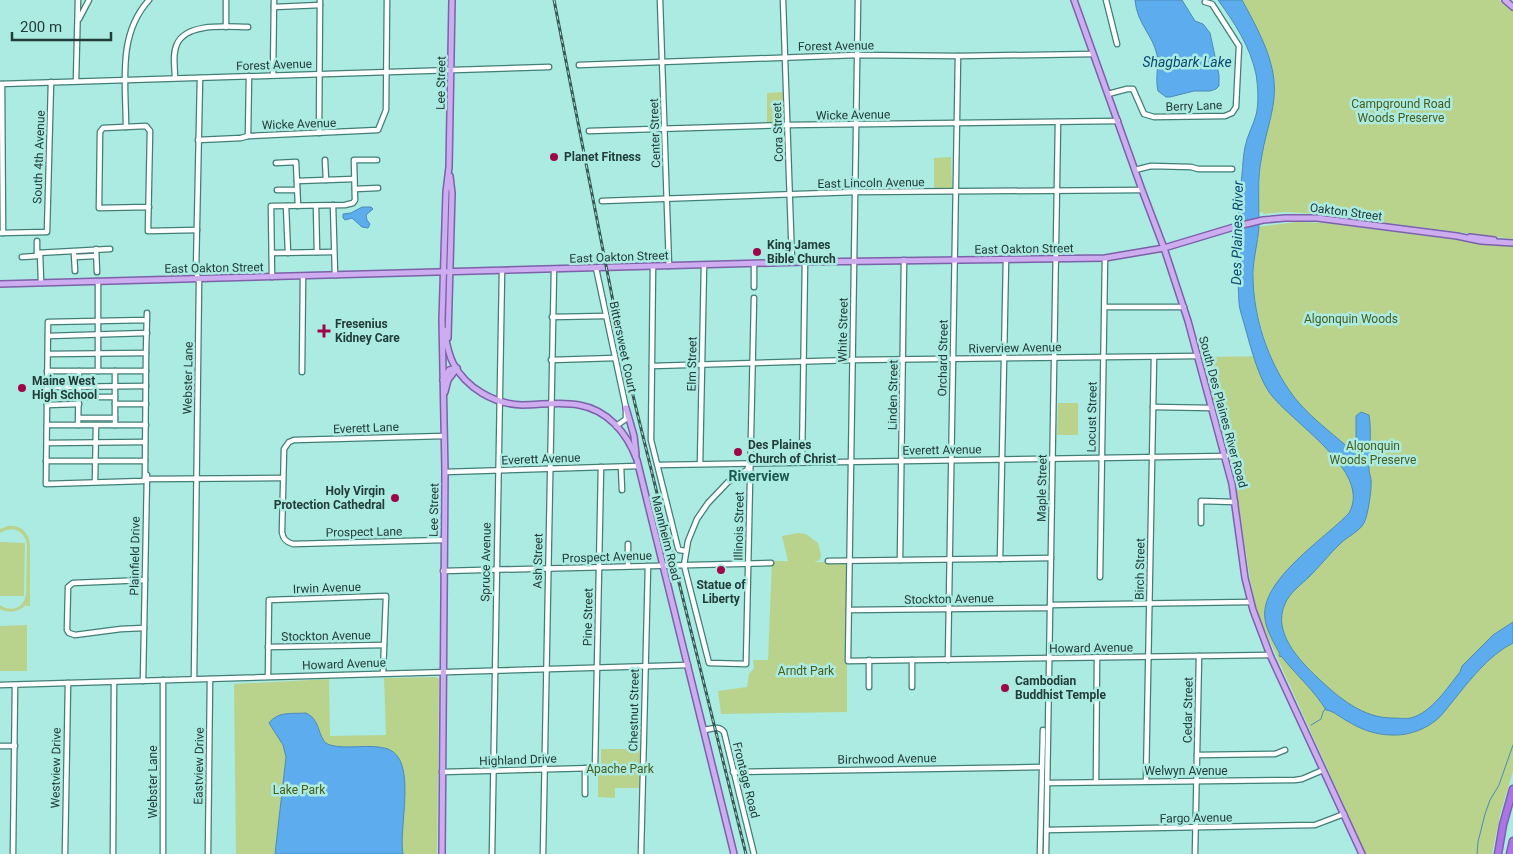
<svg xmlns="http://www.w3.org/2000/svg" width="1513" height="854" viewBox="0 0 1513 854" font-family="Roboto,sans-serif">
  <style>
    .green { fill: #b9d38d }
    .water { fill: #5dadee; stroke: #4b8bb8 }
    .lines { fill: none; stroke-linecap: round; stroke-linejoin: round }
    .stream { stroke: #4b8bb8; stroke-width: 1 }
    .minor-casing { stroke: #417e77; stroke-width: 7 }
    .major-casing { stroke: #7c61a9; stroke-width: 8 }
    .highway-casing { stroke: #7c61a9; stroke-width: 9 }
    .minor { stroke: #fff; stroke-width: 4.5 }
    .major { stroke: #cdacef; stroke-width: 5 }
    .highway { stroke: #ac75e5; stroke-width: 6 }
    .rail-casing { stroke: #395955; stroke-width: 3 }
    .rail { stroke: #abebe1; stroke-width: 1; stroke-dasharray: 4; stroke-linecap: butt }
    .poi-dot { fill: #9f0549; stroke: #abebe1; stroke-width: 2 }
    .labels { text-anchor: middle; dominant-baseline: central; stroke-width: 5; stroke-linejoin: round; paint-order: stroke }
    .street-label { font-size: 12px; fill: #223c39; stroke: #abebe1 }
    .park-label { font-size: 12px; fill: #485c1c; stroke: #abebe1 }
    .poi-label { font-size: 12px; font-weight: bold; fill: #223c39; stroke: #abebe1; text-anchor: start }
    .water-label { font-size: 14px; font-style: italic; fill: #094872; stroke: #abebe1 }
    .neighbourhood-label { font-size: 14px; font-weight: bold; fill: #195a53; stroke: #abebe1 }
  </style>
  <rect width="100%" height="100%" fill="#abebe1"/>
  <g class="green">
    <polygon points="1242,0 1499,0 1513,12 1513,239 1317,214 1285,212 1263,214 1263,212 1258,213 1261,156 1275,95 1275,81 1262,39"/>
    <polygon points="783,92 784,123 767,124 767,93"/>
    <polygon points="951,157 952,188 934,188 934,158"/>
    <path d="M1296,222l28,1 189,24v524l-13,44 -8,39h-126l-108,-239 -8,-36 -16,-104 -32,-118 68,-1c-8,-26 -17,-51 -17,-77 0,-17 4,-35 6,-52l4,-1z"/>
    <polygon points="1058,403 1078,403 1078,435 1057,435"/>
    <path d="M8,526c13,-1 21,6 22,19v61h-3l-1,-1c-8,7 -16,9 -26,4v-4c12,8 24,3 26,-11l1,-50c-3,-14 -15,-19 -27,-11v-4z"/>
    <polygon points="798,533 806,534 818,543 821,555 820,560 814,562 847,563 847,712 721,714 718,691 747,687 749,674 754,668 753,660 768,660 772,561 788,561 782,536"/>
    <polygon points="0,542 25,543 24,596 0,596"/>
    <polygon points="27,625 27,671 0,671 0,626"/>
    <polygon points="435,677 439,679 437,854 236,854 234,684 329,679 330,736 386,735 384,678"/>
    <polygon points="601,749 640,749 639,788 615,788 615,798 598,797 598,773 601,773"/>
  </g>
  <g class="water">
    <path d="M1135,0h47l13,21 8,3 7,9 9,42v11l-3,3 -6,2h-16l-24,6h-4l-8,-6c-3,-13 1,-25 -1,-36 -4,-20 -20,-31 -22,-55z"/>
    <path d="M1218,0h24c13,24 29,52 32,80 3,25 -8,50 -12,75 -5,23 -3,48 -3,71 -1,18 -7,36 -6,53 1,38 14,79 36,111 16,24 41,41 62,60h3l2,-6v-28l5,-4 8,3c3,18 0,35 0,53 0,4 1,7 2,11 1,9 -3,37 -7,44 -5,9 -16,13 -23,20 -11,10 -20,22 -31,33 -8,8 -21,17 -25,28 -13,28 14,56 33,74 21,20 45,40 74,40 6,0 14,1 19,0 21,-6 36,-30 49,-46l2,-6 31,-31 20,-13v21c-24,12 -44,38 -60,58 -6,7 -11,15 -18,20 -11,9 -29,15 -43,14 -15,0 -30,-5 -43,-13 -8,-4 -15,-11 -23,-12 -12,-20 -30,-35 -44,-53l-3,-1 1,-2c-6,-11 -13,-22 -15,-35 -6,-39 61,-81 84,-106 24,-42 -59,-91 -80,-121 -13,-19 -21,-56 -28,-79 -3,-9 -2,-20 -3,-30 -2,-36 0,-73 4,-109 1,-9 1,-18 3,-27 2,-11 8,-21 11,-32 3,-12 2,-28 0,-41 -6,-28 -22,-52 -38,-74z"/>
    <polygon points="362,207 371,207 373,209 366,215 367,220 370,224 368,228 362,227 352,218 345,220 343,218 343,214 351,213"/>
    <path d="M306,713c16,7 11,28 24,32 17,5 39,-2 58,4 30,11 10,79 15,105h-128l11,-97 -3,-12 -14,-22c9,-12 23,-9 37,-10z"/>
  </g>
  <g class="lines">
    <g class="stream">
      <polyline points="1311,725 1321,719 1323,712 1326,708"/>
      <polyline points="1477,854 1478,842 1485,814 1490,800 1499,785 1513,745"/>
    </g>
    <g class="minor-casing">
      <g id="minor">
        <polyline points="660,0 669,266"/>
        <polyline points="783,0 792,262"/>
        <polyline points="858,0 848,661 1270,655"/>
        <polyline points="1106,0 1117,44"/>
        <polyline points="274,7 320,5"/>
        <polyline points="79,19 89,0"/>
        <polyline points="226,27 226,0"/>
        <polyline points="579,65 857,55 958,56 1093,54"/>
        <polyline points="273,75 274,0"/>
        <path d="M175,78c0,-10 -3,-24 2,-34 10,-22 51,-17 71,-17"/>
        <polyline points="76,81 78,0"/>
        <polyline points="0,84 549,67"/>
        <polyline points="2,84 3,233"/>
        <polyline points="1108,94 1127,89 1133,89 1144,114 1154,117 1225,116 1232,113 1236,107 1239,46 1212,4 1205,2"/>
        <path d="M126,127c0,-44 -9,-92 23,-127"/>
        <polyline points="589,131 788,125 1118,121"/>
        <polyline points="319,133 320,0"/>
        <polyline points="248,136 249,76"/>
        <polyline points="198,140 241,138 248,136 378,130 386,110 387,0"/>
        <polyline points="325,160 326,180"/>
        <polyline points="276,163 296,162 298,206"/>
        <polyline points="1135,170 1151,166 1191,167 1198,169 1232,169"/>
        <polyline points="297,181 354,179"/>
        <polyline points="355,189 378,188"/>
        <polyline points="277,190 297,190"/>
        <polyline points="602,201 856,192 1142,190"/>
        <polyline points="333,205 335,275"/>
        <polyline points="286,206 288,253"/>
        <polyline points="316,206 317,252"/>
        <polyline points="149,207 99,208 100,132 103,128 146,126 150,131 148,231 197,230"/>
        <polyline points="0,233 47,232 51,82"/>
        <polyline points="96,249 97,272"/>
        <polyline points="37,253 110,249"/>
        <polyline points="40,253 41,282"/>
        <polyline points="272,253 334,252"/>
        <polyline points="74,254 75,271"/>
        <polyline points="22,257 37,256 37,241"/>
        <polyline points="75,257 96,256"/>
        <polyline points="653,266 651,440 678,548 679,550 686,551"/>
        <polyline points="596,268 626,408 626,419 616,426"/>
        <polyline points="272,277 271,206 345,205 353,203 355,200 354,160 377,160"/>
        <polyline points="754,287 754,264"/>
        <polyline points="1105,307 1184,307"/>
        <polyline points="552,317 605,316"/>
        <polyline points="147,320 48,322 46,484 143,481 145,478 146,353 147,313"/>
        <polyline points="48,336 147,333"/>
        <polyline points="48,354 146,353"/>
        <polyline points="551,360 615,358"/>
        <polyline points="652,366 853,360 1198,356"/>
        <polyline points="47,371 146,371"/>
        <polyline points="98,371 98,281"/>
        <polyline points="115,371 115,425"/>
        <polyline points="302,372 303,276"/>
        <polyline points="47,387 146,386"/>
        <polyline points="79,397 115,397"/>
        <polyline points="115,404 146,404"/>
        <polyline points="47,405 79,404"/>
        <polyline points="1153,407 1212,408"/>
        <polyline points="79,418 115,418"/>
        <polyline points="47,425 146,425"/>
        <polyline points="78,425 79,371"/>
        <polyline points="47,443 145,442"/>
        <polyline points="46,461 145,461"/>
        <polyline points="802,462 805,262"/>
        <polyline points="750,463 747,470 728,482 708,503 697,519 688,541 684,565 709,663 746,664 754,298"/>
        <polyline points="700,464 704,265"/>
        <polyline points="658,465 1226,456"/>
        <polyline points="621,467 622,490"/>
        <polyline points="445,472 638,466"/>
        <polyline points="147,479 282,478"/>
        <polyline points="95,482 96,425"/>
        <polyline points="1201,523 1201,501 1235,502"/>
        <path d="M444,540l-151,4c-7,-2 -10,-5 -11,-12l2,-83 5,-7 5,-2 150,-4"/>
        <polyline points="628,544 628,566"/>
        <polyline points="1000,559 1006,259"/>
        <polyline points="900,560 904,260"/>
        <polyline points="828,561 1051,558"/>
        <polyline points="443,571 771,563"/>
        <polyline points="1100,577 1105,258"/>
        <polyline points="1050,605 1250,602"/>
        <polyline points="849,610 1050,608"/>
        <polyline points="144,628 121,629 75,635 69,633 67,630 68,587 73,583 145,580"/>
        <polyline points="268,647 384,645"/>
        <polyline points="869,660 869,687"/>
        <polyline points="948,660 958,56"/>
        <polyline points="268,676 269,600 386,596 383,673"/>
        <polyline points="194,679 199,282 196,271 200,78"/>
        <polyline points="143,681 147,475"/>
        <polyline points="0,685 688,665"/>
        <polyline points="912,687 912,660"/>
        <path d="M704,730c8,-1 15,-5 20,2l30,122"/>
        <polyline points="0,746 15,746"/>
        <polyline points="1197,755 1275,754 1285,750"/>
        <polyline points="442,772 595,768 601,467"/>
        <polyline points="733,772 1042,767"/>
        <polyline points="1146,781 1154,357"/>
        <polyline points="1096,782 1097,657"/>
        <polyline points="1047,783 1295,780 1302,779 1323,770"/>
        <polyline points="585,794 585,768"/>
        <polyline points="1047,830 1315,825 1344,814"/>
        <polyline points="13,854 15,685"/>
        <polyline points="65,854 68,683"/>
        <polyline points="113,854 114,682"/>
        <polyline points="163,854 163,680"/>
        <polyline points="208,854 210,679"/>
        <polyline points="492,854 502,271"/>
        <polyline points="543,854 554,269"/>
        <polyline points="641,854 648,566"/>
        <polyline points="1040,854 1043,730"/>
        <polyline points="1046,854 1058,122"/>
        <polyline points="1195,854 1199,656"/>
      </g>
    </g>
    <g class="major-casing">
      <g id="major">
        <polyline points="1074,0 1142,190 1164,248 1188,321 1232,484 1245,578 1253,610 1270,655 1362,854"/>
        <polyline points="1505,0 1513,7"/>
        <polyline points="1470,237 1494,240"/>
        <polyline points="0,284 805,262 1105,258 1164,248 1234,227 1263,220 1285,218 1317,218 1457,236 1481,241 1513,243"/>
        <path d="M444,330c2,11 4,23 9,33 13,25 41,41 69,42 19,0 38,-4 57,0 29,5 48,28 58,55l97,394"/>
        <polyline points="448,338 452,193 450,176"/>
        <polyline points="443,380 449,370 456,368"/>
        <polyline points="445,392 448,380 457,368"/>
        <polyline points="626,408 634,436 636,454"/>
        <polyline points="442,854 445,472 442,320 446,192 449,167 452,0"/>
      </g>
    </g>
    <g class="highway-casing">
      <g id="highway">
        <polyline points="1498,854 1503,825 1513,789"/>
        <polyline points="1510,854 1513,841"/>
      </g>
    </g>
    <use href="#minor" class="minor"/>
    <use href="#major" class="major"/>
    <use href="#highway" class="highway"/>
    <g class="rail-casing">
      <polyline id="rail" points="554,0 620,337 635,404 746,854"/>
    </g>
    <use href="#rail" class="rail"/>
  </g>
  <g class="poi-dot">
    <circle cx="554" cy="157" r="5"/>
    <circle cx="757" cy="252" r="5"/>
    <path d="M321.5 323.5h5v5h5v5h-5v5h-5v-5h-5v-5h5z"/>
    <circle cx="22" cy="388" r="5"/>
    <circle cx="738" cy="452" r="5"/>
    <circle cx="395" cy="498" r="5"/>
    <circle cx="721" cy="570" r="5"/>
    <circle cx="1005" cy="688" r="5"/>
  </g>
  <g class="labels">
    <g class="street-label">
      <text transform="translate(836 46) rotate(-1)">Forest Avenue</text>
      <text transform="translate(274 65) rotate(-2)">Forest Avenue</text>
      <text transform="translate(441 83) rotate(-89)">Lee Street</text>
      <text transform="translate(1194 106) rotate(-2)">Berry Lane</text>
      <text transform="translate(853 115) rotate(-1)">Wicke Avenue</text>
      <text transform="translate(299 124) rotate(-2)">Wicke Avenue</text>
      <text transform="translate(778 132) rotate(-92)">Cora Street</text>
      <text transform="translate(655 133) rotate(-92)">Center Street</text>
      <text transform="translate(39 157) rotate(-88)">South 4th Avenue</text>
      <text transform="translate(871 183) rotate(-1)">East Lincoln Avenue</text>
      <text transform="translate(1346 212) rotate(7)">Oakton Street</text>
      <text transform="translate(1024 249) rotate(-1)">East Oakton Street</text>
      <text transform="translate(619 257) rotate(-2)">East Oakton Street</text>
      <text transform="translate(214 268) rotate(-1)">East Oakton Street</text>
      <text transform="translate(843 330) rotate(-89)">White Street</text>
      <text transform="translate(623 347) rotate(78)">Bittersweet Court</text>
      <text transform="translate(1015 348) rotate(-1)">Riverview Avenue</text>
      <text transform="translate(943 358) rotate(-89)">Orchard Street</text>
      <text transform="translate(692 364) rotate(-89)">Elm Street</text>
      <text transform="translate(188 378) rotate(-89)">Webster Lane</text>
      <text transform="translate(893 395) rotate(-89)">Linden Street</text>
      <text transform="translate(1223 412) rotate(75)">South Des Plaines River Road</text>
      <text transform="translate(1092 417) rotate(-89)">Locust Street</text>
      <text transform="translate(366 428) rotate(-2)">Everett Lane</text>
      <text transform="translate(942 450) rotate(-1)">Everett Avenue</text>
      <text transform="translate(541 459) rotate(-2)">Everett Avenue</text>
      <text transform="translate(1042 488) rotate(-89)">Maple Street</text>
      <text transform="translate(434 510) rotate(-89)">Lee Street</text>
      <text transform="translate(739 526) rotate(-89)">Illinois Street</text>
      <text transform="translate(364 532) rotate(-1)">Prospect Lane</text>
      <text transform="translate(666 538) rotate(76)">Mannheim Road</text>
      <text transform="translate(135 556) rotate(-89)">Plainfield Drive</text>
      <text transform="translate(607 557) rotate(-2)">Prospect Avenue</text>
      <text transform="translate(538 561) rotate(-89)">Ash Street</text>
      <text transform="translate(486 562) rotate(-89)">Spruce Avenue</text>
      <text transform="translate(1140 569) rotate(-89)">Birch Street</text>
      <text transform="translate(327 588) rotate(-2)">Irwin Avenue</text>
      <text transform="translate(949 599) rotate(-1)">Stockton Avenue</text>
      <text transform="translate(588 617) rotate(-89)">Pine Street</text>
      <text transform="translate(326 636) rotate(-1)">Stockton Avenue</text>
      <text transform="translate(1091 648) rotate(-1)">Howard Avenue</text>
      <text transform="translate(344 664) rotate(-2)">Howard Avenue</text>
      <text transform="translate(634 710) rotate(-89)">Chestnut Street</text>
      <text transform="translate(1188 710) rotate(-89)">Cedar Street</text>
      <text transform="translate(887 759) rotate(-1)">Birchwood Avenue</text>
      <text transform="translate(518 760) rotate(-2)">Highland Drive</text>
      <text transform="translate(199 766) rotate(-89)">Eastview Drive</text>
      <text transform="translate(56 768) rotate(-89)">Westview Drive</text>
      <text x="1186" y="771">Welwyn Avenue</text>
      <text transform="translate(746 780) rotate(76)">Frontage Road</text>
      <text transform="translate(153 782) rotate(-90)">Webster Lane</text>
      <text transform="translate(1196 818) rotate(-1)">Fargo Avenue</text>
    </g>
    <g class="park-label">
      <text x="1401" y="104">Campground Road<tspan x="1401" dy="14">Woods Preserve</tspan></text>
      <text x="1351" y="319">Algonquin Woods</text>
      <text x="1373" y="446">Algonquin<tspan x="1373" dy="14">Woods Preserve</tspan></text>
      <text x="806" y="671">Arndt Park</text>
      <text x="620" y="769">Apache Park</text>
      <text x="299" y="790">Lake Park</text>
    </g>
    <g class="poi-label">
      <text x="564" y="157">Planet Fitness</text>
      <text x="767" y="245">King James<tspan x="767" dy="14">Bible Church</tspan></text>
      <text x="335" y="324">Fresenius<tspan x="335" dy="14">Kidney Care</tspan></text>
      <text x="32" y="381">Maine West<tspan x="32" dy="14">High School</tspan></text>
      <text x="748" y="445">Des Plaines<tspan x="748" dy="14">Church of Christ</tspan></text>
      <text x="385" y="491" text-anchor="end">Holy Virgin<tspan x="385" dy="14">Protection Cathedral</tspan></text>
      <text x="721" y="585" text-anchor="middle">Statue of<tspan x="721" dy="14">Liberty</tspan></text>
      <text x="1015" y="681">Cambodian<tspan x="1015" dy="14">Buddhist Temple</tspan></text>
    </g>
    <g class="water-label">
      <text x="1187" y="62">Shagbark Lake</text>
      <text transform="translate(1237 233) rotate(-89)">Des Plaines River</text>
    </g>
    <g class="neighbourhood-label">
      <text x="759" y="476">Riverview</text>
    </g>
  </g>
  <path d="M12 32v8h99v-8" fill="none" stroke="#223c39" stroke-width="2.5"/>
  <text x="20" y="32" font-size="15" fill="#223c39" stroke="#abebe1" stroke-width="4" paint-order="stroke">200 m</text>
</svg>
